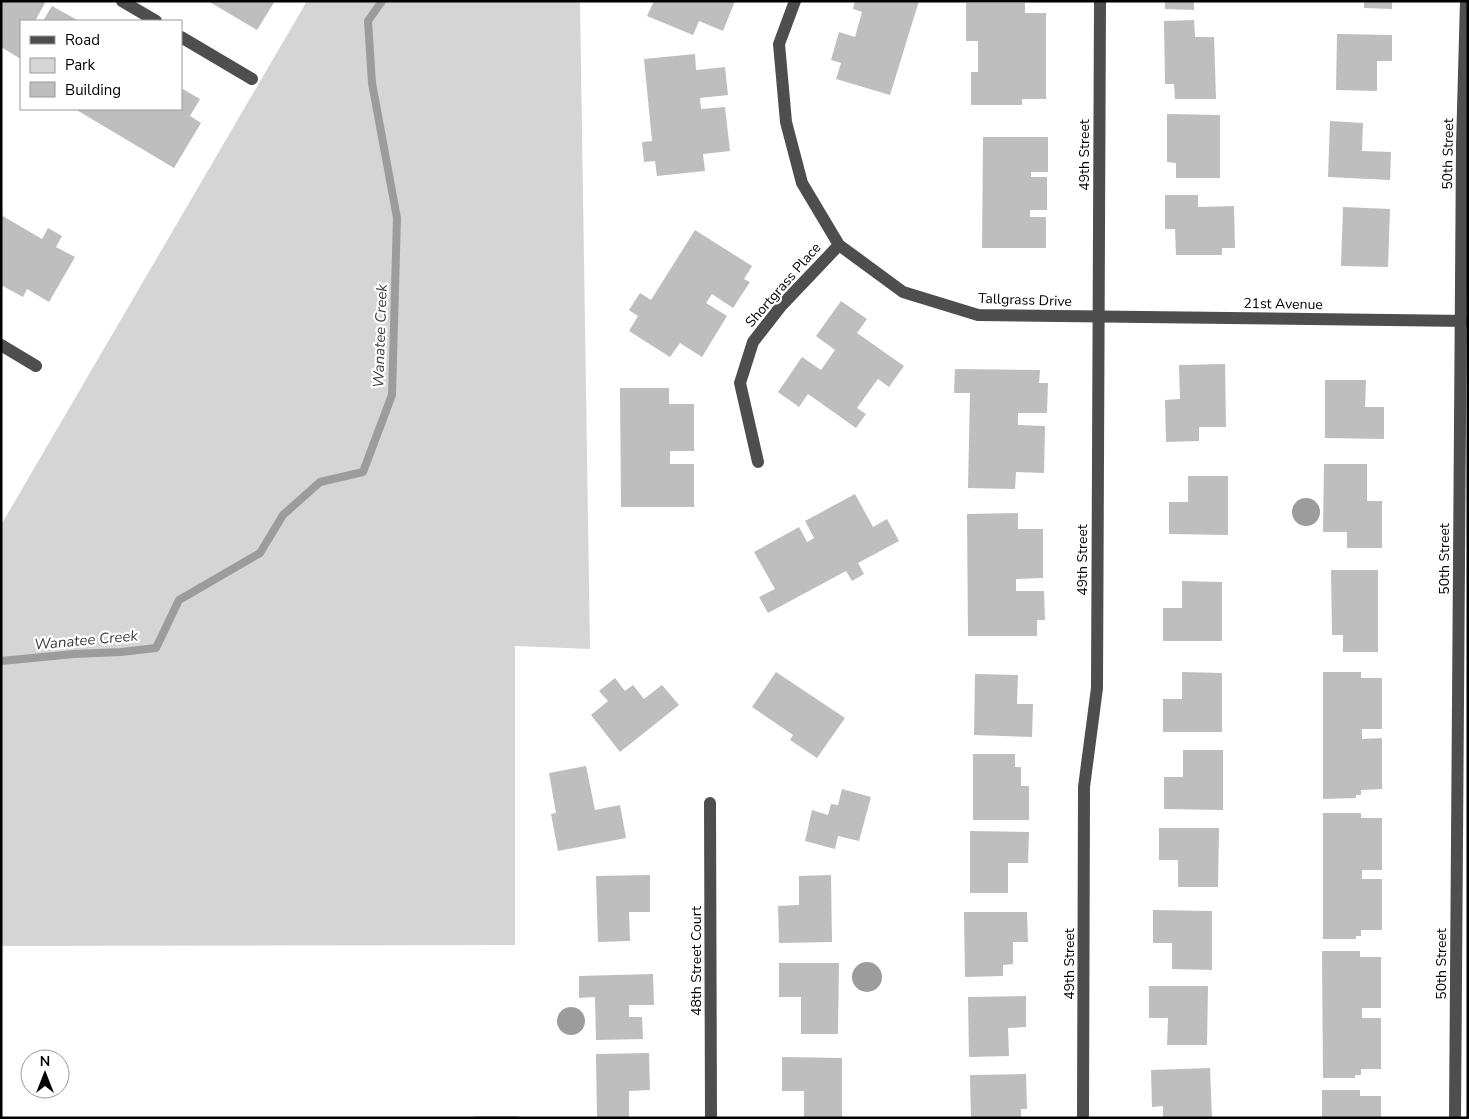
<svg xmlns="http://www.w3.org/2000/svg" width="1469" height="1119" viewBox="0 0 1469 1119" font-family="'Nunito Sans',sans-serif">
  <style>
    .green { fill: #d5d5d5 }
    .water { fill: #9c9c9c }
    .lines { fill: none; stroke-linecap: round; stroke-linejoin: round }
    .stream { stroke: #9c9c9c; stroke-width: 8 }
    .building { fill: #bebebe }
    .minor { stroke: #4e4e4e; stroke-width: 12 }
    .labels { text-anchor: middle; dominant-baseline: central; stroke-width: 4.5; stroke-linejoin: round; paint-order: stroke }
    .street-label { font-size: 14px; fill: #000; stroke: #fff }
    .water-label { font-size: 15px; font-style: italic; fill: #3d3d3d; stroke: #fff }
  </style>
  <rect width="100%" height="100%" fill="#fff"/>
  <polygon class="green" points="307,1 580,1 590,649 515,646 515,945 1,946 1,525"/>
  <g class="water">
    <circle cx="1306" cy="512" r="14"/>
    <circle cx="867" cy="977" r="15"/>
    <circle cx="571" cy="1021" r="14"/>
  </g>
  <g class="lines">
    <polyline class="stream" points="1,661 74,654 121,652 156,648 179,600 260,553 283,515 320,482 363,472 392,395 397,218 372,83 368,21 382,1"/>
  </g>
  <g class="building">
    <polygon points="1,1 42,1 45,3 35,21 21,21 21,59 1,47"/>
    <polygon points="208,1 275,1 257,30"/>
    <polygon points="654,1 735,1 723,31 699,21 693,35 647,16"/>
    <polygon points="855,1 919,1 890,95 836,79 841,63 831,60 839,32 855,37 862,12 853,9"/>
    <polygon points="1165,1 1194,1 1194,10 1165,9"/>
    <polygon points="1364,1 1392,1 1392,9 1364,8"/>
    <polygon points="966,3 1025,3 1025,13 1046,13 1046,99 1022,99 1022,105 971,105 971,72 978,72 978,41 966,41"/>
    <polygon points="52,6 79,21 43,21"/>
    <polygon points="1194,20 1195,37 1214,37 1216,99 1175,99 1174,84 1165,84 1164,21"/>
    <polygon points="1337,34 1392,35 1392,61 1377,61 1377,91 1336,90"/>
    <polygon points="695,54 696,70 725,67 728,95 700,98 701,109 725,107 730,151 703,154 705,171 657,176 655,161 644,162 642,142 652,141 644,59"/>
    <polygon points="181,88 200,99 190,116 201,123 174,168 75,109 181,109"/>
    <polygon points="1167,114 1220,115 1220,178 1176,178 1176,163 1167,162"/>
    <polygon points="1330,121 1363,123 1362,151 1391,152 1390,180 1328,177"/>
    <polygon points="983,137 1048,137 1048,172 1031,172 1031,177 1047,177 1047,210 1030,210 1030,217 1046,217 1046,248 982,248"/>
    <polygon points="1165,195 1198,195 1198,207 1234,206 1235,248 1222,248 1222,255 1176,255 1175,229 1165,229"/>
    <polygon points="1343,207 1390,209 1388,267 1341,266"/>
    <polygon points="1,215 42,239 48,228 62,236 56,247 75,257 49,302 27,289 23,297 1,285"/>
    <polygon points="695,230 752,266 744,279 750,282 733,308 712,294 706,303 727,316 702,357 680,343 670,357 629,331 638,316 629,310 640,293 651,300"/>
    <polygon points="841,301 867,319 857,333 904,366 889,387 878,379 857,408 866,414 856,428 808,394 799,407 778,392 802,357 821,370 835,350 816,336"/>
    <polygon points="1225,364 1226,427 1199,427 1199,441 1166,442 1165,400 1180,399 1179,365"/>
    <polygon points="955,369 1040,370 1039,383 1048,383 1047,413 1018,413 1018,425 1045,426 1044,473 1016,472 1015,489 968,488 970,393 954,393"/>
    <polygon points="1325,380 1366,380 1365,407 1384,407 1384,439 1325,438"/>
    <polygon points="620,388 669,388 669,404 694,404 694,451 670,451 670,464 694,464 694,507 621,507"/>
    <polygon points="1324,464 1367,464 1367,501 1382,501 1382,548 1347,548 1347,532 1323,532"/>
    <polygon points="1188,476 1228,476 1228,535 1169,534 1169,502 1188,502"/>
    <polygon points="855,494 873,527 887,519 899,541 858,563 864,574 852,581 846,571 768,613 759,597 775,589 754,552 799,527 807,542 814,538 805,521"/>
    <polygon points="1018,513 1018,529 1043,529 1043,578 1016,579 1016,591 1044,591 1045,620 1037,620 1037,636 968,636 967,514"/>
    <polygon points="1331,570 1378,570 1378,652 1343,652 1343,635 1332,635"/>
    <polygon points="1182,581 1222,582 1222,641 1163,641 1163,608 1182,608"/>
    <polygon points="776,672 845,718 817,758 790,740 793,735 752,707"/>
    <polygon points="1182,672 1222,673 1222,732 1163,732 1163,699 1182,699"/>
    <polygon points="1323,672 1361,672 1361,678 1382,678 1382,729 1362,729 1362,739 1382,738 1382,789 1361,790 1361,795 1356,795 1356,798 1323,799"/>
    <polygon points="975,674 1018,675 1017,704 1033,704 1032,737 974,735"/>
    <polygon points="615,678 625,691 633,685 644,699 662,685 679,705 620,752 591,715 608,701 599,691"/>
    <polygon points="1183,750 1223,750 1223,810 1164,809 1164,777 1183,777"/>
    <polygon points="973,754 1015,754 1015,767 1021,767 1021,786 1029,786 1029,820 973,820"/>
    <polygon points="586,766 595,810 620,805 626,838 558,851 551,814 556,813 549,773"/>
    <polygon points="842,789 871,797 859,841 838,836 835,849 805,841 812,810 828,815 831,804 838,805"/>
    <polygon points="1323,813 1361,813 1361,818 1382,818 1382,870 1362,870 1362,879 1382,879 1382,930 1361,930 1361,936 1356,936 1356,939 1323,939"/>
    <polygon points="1159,828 1219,828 1218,887 1178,887 1178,860 1159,860"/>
    <polygon points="970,831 1029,832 1028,863 1008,863 1008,893 970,893"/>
    <polygon points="650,875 650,912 629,912 630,941 598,942 596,876"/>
    <polygon points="831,875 832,942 779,943 778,906 799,905 799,876"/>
    <polygon points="1153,910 1212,911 1212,970 1172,969 1172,943 1153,943"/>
    <polygon points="964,912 1027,912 1028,942 1013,942 1013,964 1003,965 1003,976 965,977"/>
    <polygon points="1322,951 1360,951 1360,957 1381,957 1381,1008 1362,1008 1362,1018 1381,1018 1381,1069 1361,1069 1361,1075 1355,1075 1355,1078 1323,1078"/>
    <polygon points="779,963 839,963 838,1034 801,1034 801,997 779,997"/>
    <polygon points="653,974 654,1005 629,1005 629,1017 642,1017 643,1039 596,1040 595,997 579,998 579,976"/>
    <polygon points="1149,986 1208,986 1207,1045 1167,1045 1168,1018 1149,1018"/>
    <polygon points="1026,996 1026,1027 1008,1028 1009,1056 969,1057 968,997"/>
    <polygon points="649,1053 650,1090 629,1091 629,1118 597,1118 596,1054"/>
    <polygon points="782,1057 842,1058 842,1118 804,1118 804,1091 782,1091"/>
    <polygon points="1210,1068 1212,1118 1163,1118 1163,1106 1152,1107 1151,1070"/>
    <polygon points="1026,1074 1027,1109 1021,1109 1021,1118 971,1118 970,1075"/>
    <polygon points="1322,1090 1360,1090 1360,1096 1381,1096 1381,1118 1322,1118"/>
    <rect x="475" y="1116" width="43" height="2"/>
  </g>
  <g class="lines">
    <g class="minor">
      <polyline points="122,1 156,21"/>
      <polyline points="795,1 779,44 786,122 802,183 839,245 903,292 978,315 1468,321"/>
      <polyline points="181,37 252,79"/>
      <polyline points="1,345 36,366"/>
      <polyline points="758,462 740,383 753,342 781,306 839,245"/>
      <polyline points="710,803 711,1118"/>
      <polyline points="1083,1118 1084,787 1097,688 1100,1"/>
      <polyline points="1455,1118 1462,145 1466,1"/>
    </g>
  </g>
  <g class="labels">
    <g class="street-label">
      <text transform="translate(1448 154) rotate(-89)">50th Street</text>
      <text transform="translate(1084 155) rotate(-90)">49th Street</text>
      <text transform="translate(783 285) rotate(-49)">Shortgrass Place</text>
      <text transform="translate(1025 300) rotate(2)">Tallgrass Drive</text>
      <text transform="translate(1283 304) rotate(1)">21st Avenue</text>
      <text transform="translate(1444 559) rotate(-90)">50th Street</text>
      <text transform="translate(1082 560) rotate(-90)">49th Street</text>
      <text transform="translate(696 961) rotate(-90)">48th Street Court</text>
      <text transform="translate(1069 964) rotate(-90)">49th Street</text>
      <text transform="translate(1441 964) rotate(-90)">50th Street</text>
    </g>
    <g class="water-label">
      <text transform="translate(380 336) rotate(-88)">Wanatee Creek</text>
      <text transform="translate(86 640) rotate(-5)">Wanatee Creek</text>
    </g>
  </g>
  <rect width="1469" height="1119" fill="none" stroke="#000000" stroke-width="5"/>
  <rect x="20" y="20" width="162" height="90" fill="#ffffff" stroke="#999999"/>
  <rect x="30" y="36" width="25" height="8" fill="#4e4e4e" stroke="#999999"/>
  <text x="65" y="45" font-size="15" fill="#000000">Road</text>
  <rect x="30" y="58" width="25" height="15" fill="#d5d5d5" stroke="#999999"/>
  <text x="65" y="70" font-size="15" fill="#000000">Park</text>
  <rect x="30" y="82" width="25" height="15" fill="#bebebe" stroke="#999999"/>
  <text x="65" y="95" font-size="15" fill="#000000">Building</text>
  <g transform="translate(45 1074)"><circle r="24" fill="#ffffff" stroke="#999999"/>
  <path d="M0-4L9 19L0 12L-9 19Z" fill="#000000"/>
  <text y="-8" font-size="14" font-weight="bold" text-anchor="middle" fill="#000000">N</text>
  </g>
</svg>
